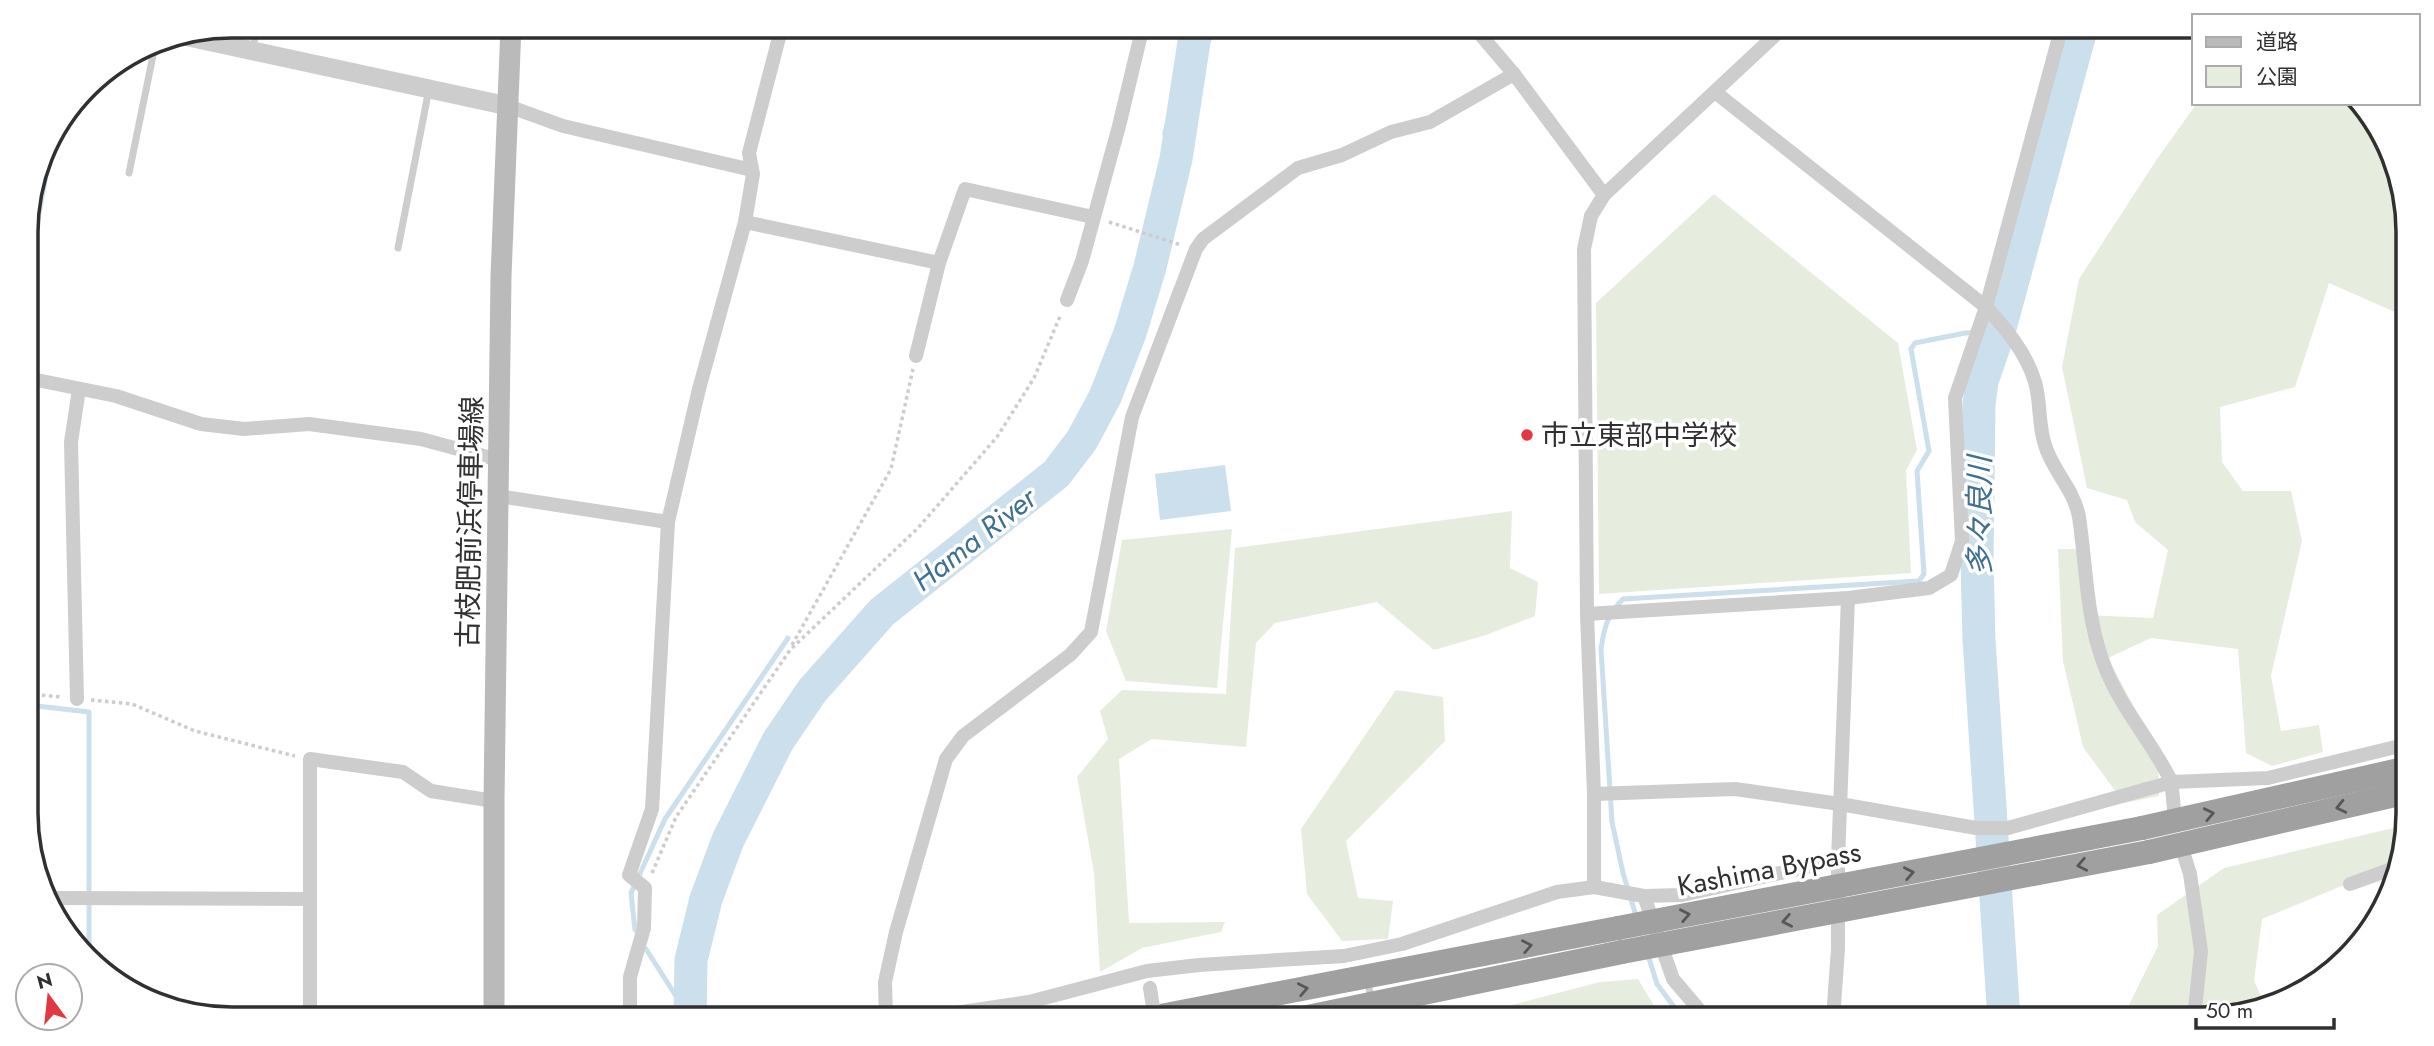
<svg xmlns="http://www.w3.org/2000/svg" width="2434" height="1046" viewBox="0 0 2434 1046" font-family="Jost,'Noto Sans JP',sans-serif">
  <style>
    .green { fill: #e6edde }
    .water { fill: #cbdfec }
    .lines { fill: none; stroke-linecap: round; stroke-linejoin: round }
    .stream { stroke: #cbdfec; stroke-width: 5 }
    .river { stroke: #cbdfec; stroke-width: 33 }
    .path { stroke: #cdcdcd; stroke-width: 3.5; stroke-dasharray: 3.5 3.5; stroke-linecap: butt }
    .service { stroke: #cdcdcd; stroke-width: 7 }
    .minor { stroke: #cdcdcd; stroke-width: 14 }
    .tertiary { stroke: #cdcdcd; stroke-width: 19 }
    .secondary { stroke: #bababa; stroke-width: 21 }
    .trunk { stroke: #a0a0a0; stroke-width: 24 }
    .minor-bridge { stroke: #cdcdcd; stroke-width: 14 }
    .trunk-bridge { stroke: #a0a0a0; stroke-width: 24 }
    .oneway { stroke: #575757 }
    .poi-dot { fill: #e13842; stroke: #fff; stroke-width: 2.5 }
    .labels { text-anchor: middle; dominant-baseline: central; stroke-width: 7; stroke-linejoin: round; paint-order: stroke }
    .poi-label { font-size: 28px; fill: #303030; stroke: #fff; text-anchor: start }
    .street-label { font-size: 28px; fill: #303030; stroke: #fff }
    .water-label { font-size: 30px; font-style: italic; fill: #3f7091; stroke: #fff }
    .rim { fill: none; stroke: #303030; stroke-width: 3.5 }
  </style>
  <rect width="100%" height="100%" fill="#fff"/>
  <g class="green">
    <polygon points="2197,103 2361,103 2365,107 2406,205 2406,317 2329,283 2295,387 2220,407 2222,462 2243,491 2291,491 2302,541 2271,676 2281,731 2319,725 2323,752 2272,766 2246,753 2238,649 2151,638 2108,658 2158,753 2159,796 2124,803 2083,747 2063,661 2058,549 2078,549 2085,615 2153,618 2168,550 2135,522 2127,500 2087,488 2062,367 2079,279 2157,159"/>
    <polygon points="1714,194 1898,343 1917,450 1906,470 1911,573 1599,594 1596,303"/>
    <polygon points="1512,511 1510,568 1538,582 1535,616 1486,635 1434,650 1377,602 1275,623 1256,643 1246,747 1152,739 1119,759 1129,923 1225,922 1221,932 1142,948 1100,972 1094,873 1077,777 1108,739 1100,711 1122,690 1226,694 1235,548"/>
    <polygon points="1232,529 1217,688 1126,681 1106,631 1122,540"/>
    <polygon points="1396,690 1443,697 1445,741 1346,841 1358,898 1393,901 1388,939 1342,941 1307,894 1301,829"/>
    <polygon points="2406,825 2398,863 2262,919 2254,981 2267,1009 2215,1019 2122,1019 2158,946 2157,915 2224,868"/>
    <polygon points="1638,979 1662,1019 1458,1019 1600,982"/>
  </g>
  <g class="water">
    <polygon points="1187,26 1207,26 1202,42 1187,140 1162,135"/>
    <polygon points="1225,465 1231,511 1160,520 1155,474"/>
  </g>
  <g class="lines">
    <g class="stream">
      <polyline points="27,278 54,132"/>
      <polyline points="28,705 89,712 89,955"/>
      <path d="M1637,919l-14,-46 -11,-51 -11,-173c3,-21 6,-34 22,-50l296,-18 5,-7 -7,-103 12,-20 -18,-102 4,-6 50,-10 34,-1"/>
      <polyline points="635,930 631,893 665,819 788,638"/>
      <polyline points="646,949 690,1018"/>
      <polyline points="1648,955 1657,984 1683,1019"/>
    </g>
    <g class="river">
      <polyline points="2004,1019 1979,640 1977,561 1979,405 1982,381 1999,332 2082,26"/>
      <polyline points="690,1020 691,960 706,899 728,840 778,741 812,691 882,612 1056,474 1082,440 1105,397 1130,333 1150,267 1176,159 1194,42 1198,26"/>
    </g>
    <g class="path">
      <polyline points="2399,189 2394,199 2406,221"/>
      <polyline points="1109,222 1181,245"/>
      <polyline points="792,645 891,469 913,369"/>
      <polyline points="28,694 62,697"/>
      <polyline points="91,700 132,704 195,731 295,756"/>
      <polyline points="652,873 676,817 790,650 918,528 997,437 1034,378 1061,314"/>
    </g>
    <g class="service">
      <polyline points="253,49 257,26"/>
      <polyline points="129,173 156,41"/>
      <polyline points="398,248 429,89"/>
      <polyline points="1367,979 1376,1020"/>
    </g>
    <g class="minor">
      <polyline points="1473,26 1514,74 1604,195"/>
      <path d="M1715,92l271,215c20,22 40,45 49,75 6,20 3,43 10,63 7,25 29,44 34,72 7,47 7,96 23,142 15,45 47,78 68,120 3,7 3,31 6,42"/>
      <polyline points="508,106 563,126 752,170"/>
      <polyline points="745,222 939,263"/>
      <polyline points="1067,300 1082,261 1119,126 1143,26"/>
      <polyline points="916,356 939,263 965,189 1093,217"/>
      <polyline points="27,378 116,396 201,424 244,429 309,424 421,439 499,460"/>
      <polyline points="498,496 668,522"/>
      <polyline points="1587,614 1848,598 1929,588 1951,575 1962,541 1955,398 1986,307 2062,26"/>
      <polyline points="77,699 71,442 79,389"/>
      <polyline points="1594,794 1735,789 1840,804 1976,828 2008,828 2172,782 2268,778 2408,744"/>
      <polyline points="2181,845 2190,874 2201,951 2194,1019"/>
      <polyline points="2350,884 2397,867"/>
      <polyline points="1594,887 1594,794 1587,614 1584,249 1591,216 1604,195 1785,26"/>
      <polyline points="1644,896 1673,979 1707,1019"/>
      <polyline points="52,898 310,899"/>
      <polyline points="1833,1019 1838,949 1838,860 1848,598"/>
      <polyline points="310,1020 310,759 403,772 431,791 494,801"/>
      <polyline points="630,1020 630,977 644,928 645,888 629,875 652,809 668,522 699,389 745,222 753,174 749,153 782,26"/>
      <polyline points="886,1020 885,982 896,932 946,759 963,736 1070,655 1091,632 1132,417 1196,249 1203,239 1298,168 1342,155 1391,132 1430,122 1514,74"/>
      <polyline points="908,1020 1029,1002 1147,971 1199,965 1344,956 1402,944 1557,892 1594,887 1644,896 1682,895 1838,860"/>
    </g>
    <polyline class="tertiary" points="184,36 508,106"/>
    <polyline class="secondary" points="494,1020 494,801 501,276 511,26"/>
    <g class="trunk">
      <polyline points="2142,828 2408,768"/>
      <polyline points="2149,852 2408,792"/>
      <polyline points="1140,1020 1618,928"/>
      <polyline points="1293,1020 1622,952"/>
    </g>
    <polyline class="minor-bridge" points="1150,988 1155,1020"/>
    <g class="trunk-bridge">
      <polyline points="1618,928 2142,828"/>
      <polyline points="1622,952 2149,852"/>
    </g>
  </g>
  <defs><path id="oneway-chevron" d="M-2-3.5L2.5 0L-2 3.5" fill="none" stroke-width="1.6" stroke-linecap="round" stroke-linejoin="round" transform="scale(1.75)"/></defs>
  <g class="oneway">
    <use href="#oneway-chevron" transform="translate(2341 807) rotate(167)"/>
    <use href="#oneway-chevron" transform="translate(2209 814) rotate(-12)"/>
    <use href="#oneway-chevron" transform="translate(2082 865) rotate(169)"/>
    <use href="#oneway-chevron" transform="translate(1909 873) rotate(-11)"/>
    <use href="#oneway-chevron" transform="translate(1685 915) rotate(-11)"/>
    <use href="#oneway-chevron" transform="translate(1787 921) rotate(169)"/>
    <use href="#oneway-chevron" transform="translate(1527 946) rotate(-11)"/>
    <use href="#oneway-chevron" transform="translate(1303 989) rotate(-11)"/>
  </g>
  <circle class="poi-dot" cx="1527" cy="435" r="7"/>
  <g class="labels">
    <g class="poi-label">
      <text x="1541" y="435">市立東部中学校</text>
    </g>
    <g class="street-label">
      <text transform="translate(470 522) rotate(-89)">古枝肥前浜停車場線</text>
      <text transform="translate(1769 869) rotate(-11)">Kashima Bypass</text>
    </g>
    <g class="water-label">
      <text transform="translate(1979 516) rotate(-90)">多々良川</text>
      <text transform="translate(974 539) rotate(-38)">Hama River</text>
    </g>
  </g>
  <path d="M0 0H2434V1046H0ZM232 38H2202A194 194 0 0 1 2396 232V813A194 194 0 0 1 2202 1007H232A194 194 0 0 1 38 813V232A194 194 0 0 1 232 38Z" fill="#fff" fill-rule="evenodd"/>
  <path class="rim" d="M232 38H2202A194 194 0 0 1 2396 232V813A194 194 0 0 1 2202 1007H232A194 194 0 0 1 38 813V232A194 194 0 0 1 232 38Z"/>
  <rect x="2192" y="14" width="228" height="91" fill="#ffffff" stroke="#acacac" stroke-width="2"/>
  <rect x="2206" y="37" width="35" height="10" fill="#bababa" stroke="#acacac" stroke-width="2"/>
  <text x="2256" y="49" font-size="21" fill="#303030">道路</text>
  <rect x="2206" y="66" width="35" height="21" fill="#e6edde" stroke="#acacac" stroke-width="2"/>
  <text x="2256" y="84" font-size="21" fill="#303030">公園</text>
  <g transform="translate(49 997) rotate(345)"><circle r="33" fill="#ffffff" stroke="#acacac" stroke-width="2"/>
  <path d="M0-5L12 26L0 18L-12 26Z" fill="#e13842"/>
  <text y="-10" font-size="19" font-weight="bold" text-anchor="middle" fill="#303030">N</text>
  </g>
  <path d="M2196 1018v10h138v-10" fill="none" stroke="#303030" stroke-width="3.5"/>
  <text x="2206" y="1018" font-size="21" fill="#303030" stroke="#ffffff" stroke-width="5" paint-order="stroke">50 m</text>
</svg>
